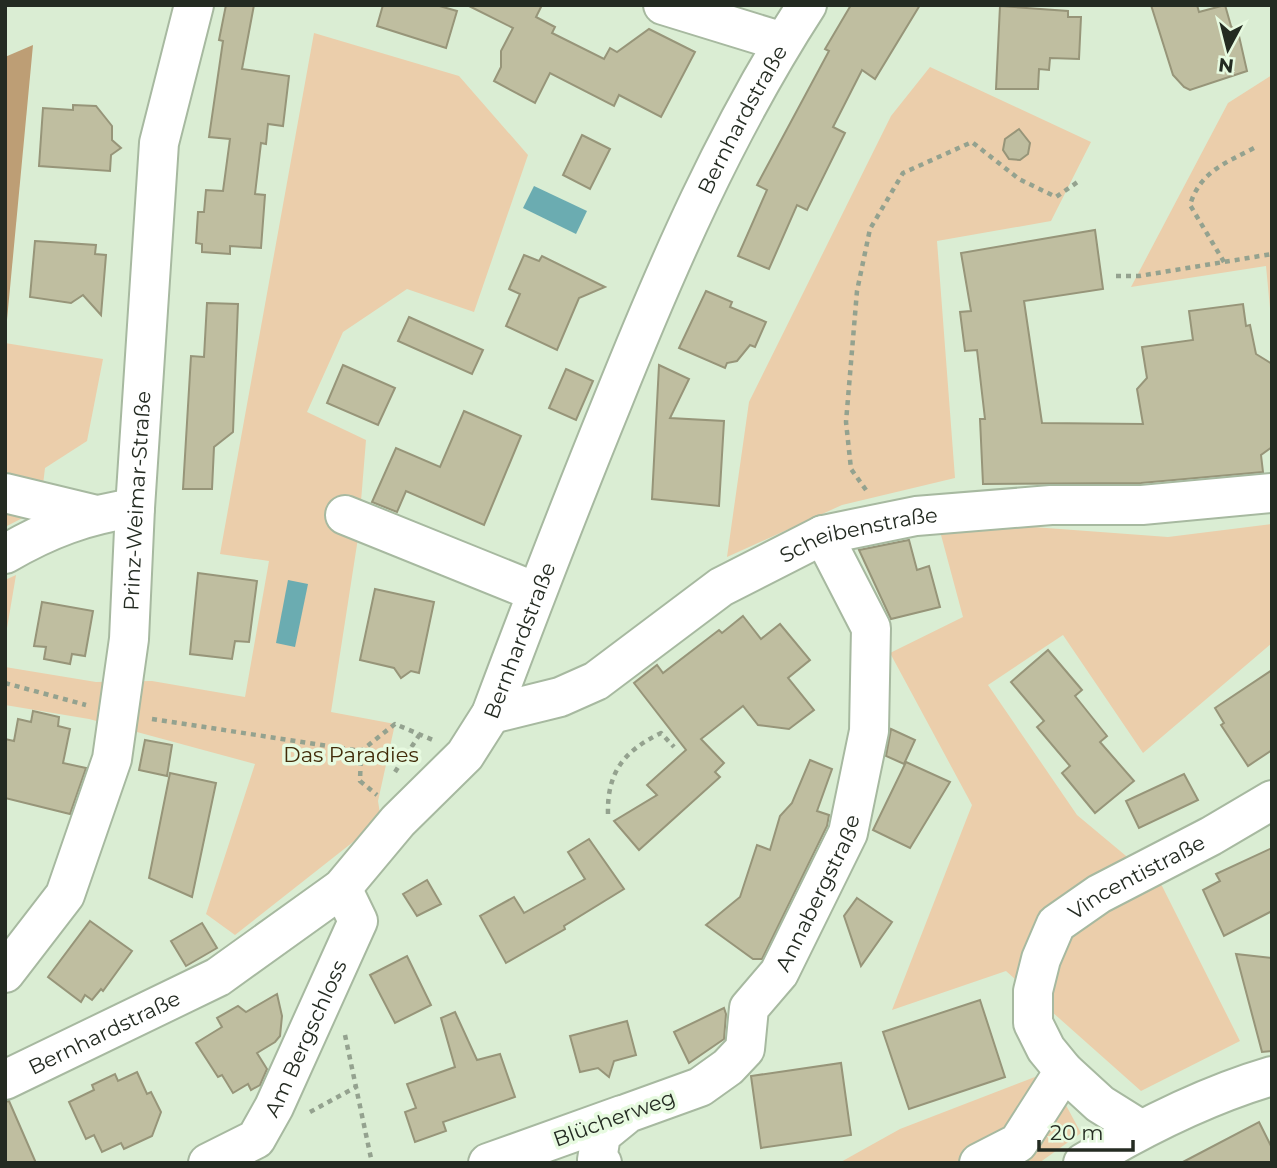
<svg xmlns="http://www.w3.org/2000/svg" width="1277" height="1168" viewBox="0 0 1277 1168" font-family="Montserrat,sans-serif">
  <style>
    .green { fill: #ebceab }
    .forest { fill: #bd9e75 }
    .water { fill: #6bacb1 }
    .building { fill: #bfbea0; stroke: #979579; stroke-width: 2 }
    .lines { fill: none; stroke-linecap: round; stroke-linejoin: round }
    .minor-casing { stroke: #a7b9a0; stroke-width: 42 }
    .path { stroke: #94a28f; stroke-width: 4.5; stroke-dasharray: 5 5; stroke-linecap: butt }
    .minor { stroke: #fff; stroke-width: 38 }
    .labels { text-anchor: middle; dominant-baseline: central; stroke-width: 7; stroke-linejoin: round; paint-order: stroke }
    .street-label { font-size: 21px; fill: #242b22; stroke: #e7fae0 }
    .park-label { font-size: 21px; fill: #422c0a; stroke: #e7fae0 }
  </style>
  <rect width="100%" height="100%" fill="#daedd3"/>
  <g class="green">
    <polygon points="314,33 459,76 528,155 474,312 407,289 343,332 307,412 366,440 358,538 331,712 395,724 378,801 381,820 235,935 206,914 255,764 89,719 5,705 5,667 96,682 152,681 245,697 269,561 220,554"/>
    <polygon points="930,67 1091,142 1051,221 937,241 955,478 842,505 727,557 749,402 891,116"/>
    <polygon points="1272,75 1272,329 1266,266 1131,287 1228,103"/>
    <polygon points="5,343 103,359 87,441 45,468 40,509 5,527"/>
    <polygon points="937,520 1168,537 1272,524 1272,643 1143,753 1063,635 988,685 1077,815 1162,886 1240,1041 1141,1091 1006,971 892,1010 972,805 890,653 963,617"/>
    <polygon points="16,575 5,640 5,580"/>
    <polygon points="1048,1072 1081,1133 1039,1163 839,1163 900,1129"/>
  </g>
  <polygon class="forest" points="33,45 5,341 5,57"/>
  <g class="water">
    <polygon points="534,186 587,211 576,234 523,208"/>
    <polygon points="288,580 308,584 295,647 276,643"/>
  </g>
  <g class="building">
    <polygon points="226,5 254,5 242,69 289,76 283,126 268,124 266,144 261,143 255,194 265,195 261,248 230,246 230,254 202,252 202,244 196,243 198,212 204,212 206,190 223,191 230,139 209,137 223,41 219,40"/>
    <polygon points="383,5 436,5 457,11 446,48 377,26"/>
    <polygon points="467,5 542,5 536,17 555,27 552,33 604,59 610,48 617,52 649,29 695,52 661,117 619,95 614,106 550,73 535,103 494,81 501,67 501,51 513,28"/>
    <polygon points="851,5 920,5 875,79 862,70 833,127 845,133 807,210 797,205 769,269 738,256 767,190 757,185 829,51 825,49"/>
    <polygon points="1151,5 1197,5 1199,12 1225,5 1231,26 1239,36 1247,71 1190,90 1184,87 1173,75"/>
    <polygon points="1000,6 1068,11 1068,17 1081,17 1079,59 1050,58 1049,70 1039,69 1038,89 996,89"/>
    <polygon points="73,105 96,106 112,126 112,140 121,148 111,155 110,171 39,166 43,108 73,110"/>
    <polygon points="1019,129 1030,143 1028,154 1020,160 1009,159 1003,150 1005,139"/>
    <polygon points="582,135 610,149 590,189 563,175"/>
    <polygon points="1095,230 1103,289 1024,301 1042,423 1143,424 1137,389 1147,378 1142,347 1193,340 1189,311 1243,304 1246,326 1250,325 1256,354 1272,364 1272,447 1261,455 1263,472 1141,483 983,484 980,419 985,419 977,350 965,351 960,312 971,311 961,253"/>
    <polygon points="35,241 96,245 95,254 106,255 101,315 83,295 71,303 30,297"/>
    <polygon points="524,255 539,261 542,256 605,287 579,298 557,350 506,326 520,294 509,289"/>
    <polygon points="706,291 732,302 730,307 766,322 755,347 750,345 737,361 727,363 725,368 679,348"/>
    <polygon points="207,303 238,304 233,432 214,447 212,489 183,489 191,356 204,357"/>
    <polygon points="409,317 483,350 472,374 398,341"/>
    <polygon points="343,365 395,388 378,425 327,403"/>
    <polygon points="659,365 689,379 670,418 724,421 719,506 652,499"/>
    <polygon points="566,369 593,381 576,420 549,408"/>
    <polygon points="464,411 521,436 484,525 406,491 397,512 372,502 396,448 440,467"/>
    <polygon points="909,540 917,570 929,566 940,607 891,619 859,550"/>
    <polygon points="198,573 257,581 249,642 235,641 232,659 190,654"/>
    <polygon points="375,589 434,602 419,673 411,671 401,678 394,668 360,660"/>
    <polygon points="42,602 93,611 85,656 72,654 70,664 44,659 46,647 34,646"/>
    <polygon points="743,616 761,639 780,624 810,660 788,678 814,710 789,729 758,725 743,706 701,739 724,763 715,772 720,777 639,850 614,821 657,795 647,785 686,750 634,683 657,665 663,673 719,630 722,633"/>
    <polygon points="1048,650 1082,690 1075,696 1107,736 1100,742 1134,781 1095,813 1062,773 1070,766 1037,727 1044,721 1011,682"/>
    <polygon points="1272,670 1272,750 1248,766 1221,725 1224,723 1215,708"/>
    <polygon points="33,711 59,717 58,726 70,729 63,763 86,768 70,814 5,798 5,739 14,741 18,719 31,722"/>
    <polygon points="891,729 915,740 904,764 886,756"/>
    <polygon points="145,740 172,745 167,776 139,770"/>
    <polygon points="810,760 832,769 817,811 829,815 827,826 762,959 753,959 706,925 740,897 757,845 770,850 780,816 792,803"/>
    <polygon points="906,762 950,782 910,848 873,830"/>
    <polygon points="170,773 216,783 192,897 149,878"/>
    <polygon points="1184,774 1198,800 1139,828 1126,801"/>
    <polygon points="589,839 624,889 564,926 565,929 506,963 480,916 514,897 524,913 585,879 568,852"/>
    <polygon points="1272,848 1272,911 1224,936 1203,890 1220,881 1216,874"/>
    <polygon points="427,880 441,904 417,916 403,894"/>
    <polygon points="857,898 892,922 861,966 844,916"/>
    <polygon points="90,921 132,951 103,991 101,989 92,1000 85,995 81,1002 48,977"/>
    <polygon points="202,923 217,948 186,966 171,941"/>
    <polygon points="1236,954 1272,958 1272,1051 1262,1052"/>
    <polygon points="407,956 431,1005 395,1023 370,975"/>
    <polygon points="277,994 282,1016 280,1036 275,1042 257,1053 267,1069 260,1085 251,1090 248,1084 233,1093 222,1075 218,1077 196,1043 222,1027 217,1018 238,1006 246,1012"/>
    <polygon points="980,1000 1005,1077 909,1109 883,1032"/>
    <polygon points="724,1008 726,1014 724,1039 689,1063 674,1032"/>
    <polygon points="455,1012 477,1060 500,1054 515,1097 443,1122 446,1131 415,1142 405,1112 416,1108 407,1084 455,1067 441,1018"/>
    <polygon points="627,1021 636,1055 614,1061 609,1077 598,1068 580,1072 570,1036"/>
    <polygon points="841,1063 851,1135 761,1148 751,1076"/>
    <polygon points="137,1072 147,1094 151,1092 161,1112 152,1136 124,1149 121,1143 102,1152 94,1135 86,1139 69,1102 94,1090 92,1085 115,1074 118,1081"/>
    <polygon points="9,1101 36,1163 5,1163 5,1102"/>
    <polygon points="1259,1122 1272,1148 1272,1163 1181,1163"/>
  </g>
  <g class="lines">
    <g class="minor-casing">
      <g id="minor">
        <polyline points="663,5 783,42"/>
        <polyline points="5,493 92,514"/>
        <polyline points="345,515 536,592"/>
        <path d="M5,554c43,-25 80,-39 130,-46"/>
        <path id="s1" d="M491,714l69,-17 36,-16 125,-94 102,-52 93,-19 135,-11h91l130,-12"/>
        <path id="s2" d="M5,973l60,-78 47,-136 17,-120 6,-131 24,-365 35,-138"/>
        <path id="s3" d="M5,1080l213,-103 124,-89 56,-67 67,-66 26,-41c39,-104 79,-208 121,-311 55,-137 114,-273 195,-398"/>
        <path id="s4" d="M1140,1129l-40,-25 -36,-33 -18,-22 -13,-26v-32l8,-32 15,-35 43,-30 112,-58 61,-36"/>
        <path id="s5" d="M208,1163l48,-24 18,-32 84,-186 -16,-33"/>
        <polyline points="488,1163 622,1115"/>
        <path id="s6" d="M602,1163l-5,-3 4,-25 27,-22 72,-26 28,-20 17,-18 4,-41 30,-35 69,-140 21,-102 2,-103 -48,-93"/>
        <polyline points="979,1163 1018,1143 1064,1071"/>
        <path d="M1083,1163c60,-36 121,-67 189,-87"/>
      </g>
    </g>
    <g class="path">
      <path d="M1224,262l-34,-57c10,-33 35,-42 64,-57"/>
      <polyline points="1116,276 1139,276 1272,254"/>
      <polyline points="866,490 851,469 846,422 857,291 870,229 903,173 972,142 1019,179 1056,197 1079,181"/>
      <polyline points="5,683 86,705"/>
      <polyline points="152,719 361,751 395,724 433,740"/>
      <polyline points="361,751 360,781 377,795"/>
      <polyline points="395,772 420,734"/>
      <path d="M608,814c-1,-42 16,-63 53,-81l13,14"/>
      <polyline points="345,1035 372,1163"/>
      <polyline points="310,1112 356,1087"/>
    </g>
    <use href="#minor" class="minor"/>
  </g>
  <g class="labels">
    <g class="street-label">
      <text stroke="none"><textPath href="#s3" startOffset="1265">Bernhardstraße</textPath></text>
      <text stroke="none"><textPath href="#s2" startOffset="502">Prinz-Weimar-Straße</textPath></text>
      <text stroke="none"><textPath href="#s1" startOffset="416">Scheibenstraße</textPath></text>
      <text stroke="none"><textPath href="#s3" startOffset="698">Bernhardstraße</textPath></text>
      <text stroke="none"><textPath href="#s4" startOffset="350">Vincentistraße</textPath></text>
      <text stroke="none"><textPath href="#s6" startOffset="378">Annabergstraße</textPath></text>
      <text stroke="none"><textPath href="#s3" startOffset="110">Bernhardstraße</textPath></text>
      <text stroke="none"><textPath href="#s5" startOffset="166">Am Bergschloss</textPath></text>
      <text transform="translate(614 1118) rotate(-20)">Blücherweg</text>
    </g>
    <g class="park-label">
      <text x="351" y="754">Das Paradies</text>
    </g>
  </g>
  <rect width="1277" height="1168" fill="none" stroke="#242b22" stroke-width="14"/>
  <g transform="translate(1228 49) rotate(187)" stroke="#e7fae0" stroke-width="5" paint-order="stroke">
  <path d="M0-5L12 26L0 18L-12 26Z" fill="#242b22"/>
  <text y="-10" font-size="19" font-weight="bold" text-anchor="middle" fill="#242b22">N</text>
  </g>
  <path d="M1039 1140v10h94v-10" fill="none" stroke="#242b22" stroke-width="3.5"/>
  <text x="1050" y="1140" font-size="21" fill="#242b22" stroke="#e7fae0" stroke-width="5" paint-order="stroke">20 m</text>
</svg>
